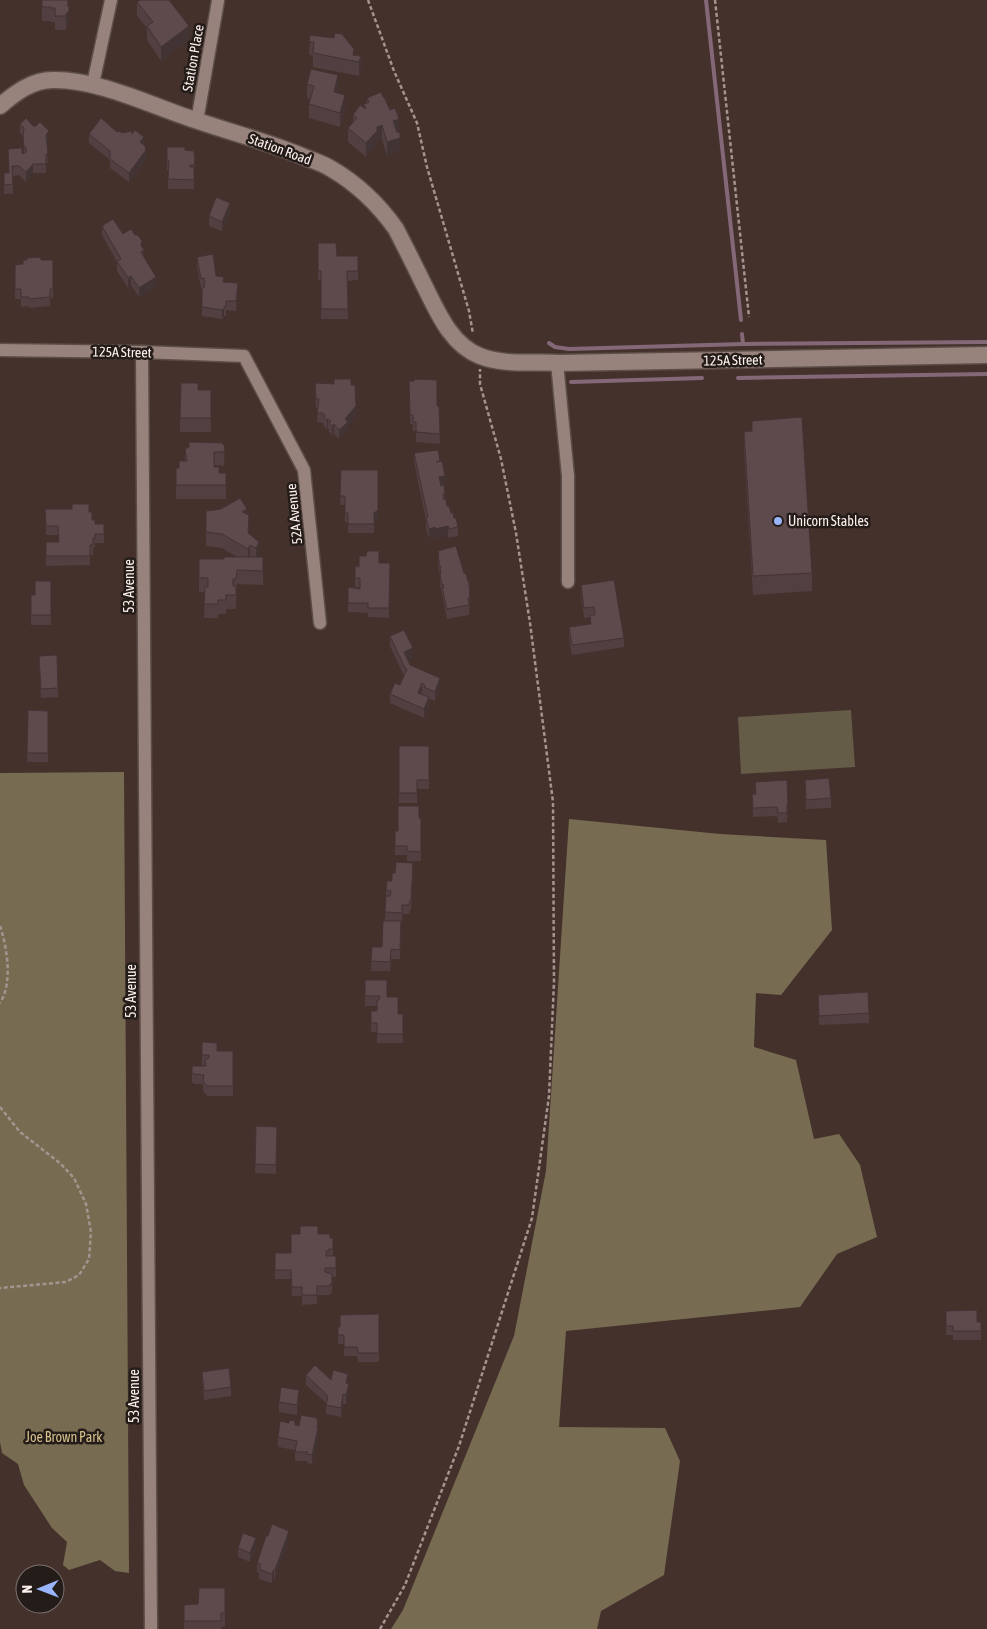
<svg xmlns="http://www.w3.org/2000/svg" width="987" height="1629" viewBox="0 0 987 1629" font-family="'Asap Condensed',sans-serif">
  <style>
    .green { fill: #655c48 }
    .forest { fill: #776c51 }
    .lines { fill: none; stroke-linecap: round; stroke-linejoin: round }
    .stream { stroke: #846877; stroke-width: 4 }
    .street-casing { stroke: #5d4d48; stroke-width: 15 }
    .secondary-casing { stroke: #5d4d48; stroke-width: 19 }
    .path { stroke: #a49490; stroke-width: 2.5; stroke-dasharray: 4 2.5; stroke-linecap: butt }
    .street { stroke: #98827c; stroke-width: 12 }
    .secondary { stroke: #98827c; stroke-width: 16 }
    .wall { fill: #513f41 }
    .shaded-wall { fill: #423335 }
    .building { fill: #5e494c; stroke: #423335 }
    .poi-dot { fill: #99b5fd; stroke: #241c19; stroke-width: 2 }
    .labels { text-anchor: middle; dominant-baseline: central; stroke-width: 5; stroke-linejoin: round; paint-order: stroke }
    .street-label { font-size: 14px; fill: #fef1ee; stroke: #241c19 }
    .poi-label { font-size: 14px; fill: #fef1ee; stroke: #241c19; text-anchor: start }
    .park-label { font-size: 14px; fill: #d6c08c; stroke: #241c19 }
  </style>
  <rect width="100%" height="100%" fill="#44312c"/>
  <polygon class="green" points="851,710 855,767 741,774 738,717"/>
  <g class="forest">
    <polygon points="124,772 129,1573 115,1571 100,1560 69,1570 63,1565 67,1542 52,1528 24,1485 18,1464 2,1453 0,1442 0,773"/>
    <polygon points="569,819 720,834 826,840 832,930 781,995 756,993 754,1047 796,1060 814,1139 839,1134 860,1165 877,1237 837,1254 800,1307 566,1331 559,1427 665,1428 680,1461 664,1575 601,1611 597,1629 391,1629 403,1610 514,1336 546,1171"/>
  </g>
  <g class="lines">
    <g class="stream">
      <polyline points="706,0 741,320"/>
      <polyline points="742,334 743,344"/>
      <polyline points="549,343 555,347 569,349 743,344 987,342"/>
      <polyline points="738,378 987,374"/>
      <polyline points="571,382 702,378"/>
    </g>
    <g class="street-casing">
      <g id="street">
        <polyline points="93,84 111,0"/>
        <polyline points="197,121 218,1"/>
        <polyline points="0,350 142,352 244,356 304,470 320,623"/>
        <polyline points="142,352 151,1629"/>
        <polyline points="557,363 568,476 568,582"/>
      </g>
    </g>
    <g class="secondary-casing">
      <path id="secondary" d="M0,106c15,-13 32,-26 53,-26 46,-1 101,27 145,41 35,12 70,21 104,35 9,4 20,7 28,12 26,15 49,37 66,61 9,18 18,35 26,52 14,27 27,63 58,75 26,10 53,5 80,7l427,-8"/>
    </g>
    <g class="path">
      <polyline points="368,0 394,71 417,123 427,167 469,311 473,334"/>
      <polyline points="715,0 749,317"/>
      <path d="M0,926c7,21 13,57 0,77"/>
      <polyline points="0,1107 20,1132 61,1164 74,1178 86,1204 91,1232 89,1259 79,1275 66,1282 0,1288"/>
      <polyline points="380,1629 405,1585 459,1446 532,1218 549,1096 554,982 553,802 530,623 516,533 501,459 480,384 480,369"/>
    </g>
    <use href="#street" class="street"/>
    <use href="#secondary" class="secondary"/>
  </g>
  <g class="wall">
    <polygon points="42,0 68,0 69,25 66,27 66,30 55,30 55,22 51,22 51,21 42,21"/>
    <polygon points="137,2 189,40 161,61 147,40 147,28 137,16"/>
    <polygon points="310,35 354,55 361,56 361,70 359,76 313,67 313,56 309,55"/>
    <polygon points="307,84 338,89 337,93 345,109 340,127 309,118 309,104 310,99 307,98"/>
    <polygon points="367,98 399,133 400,151 387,156 382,139 377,140 377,145 366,157 348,142 348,128 353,123 353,115 364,108 364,104 367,103"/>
    <polygon points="20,124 33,126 49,140 46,143 48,163 46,163 46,173 33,173 26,182 19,175 13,176 13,194 4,194 4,173 9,173 20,148 22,153 24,154 23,136 20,133"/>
    <polygon points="117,132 122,133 132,134 144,146 146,160 129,182 110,168 110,160 89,143 89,134"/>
    <polygon points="167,147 185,150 194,151 195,169 194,173 194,189 168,189 168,170 167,170"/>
    <polygon points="230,212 222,231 209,226 209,216"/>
    <polygon points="102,226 123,234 142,247 144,257 156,287 139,297 131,285 128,288 117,271 117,262 102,235"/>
    <polygon points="318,243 337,256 358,256 358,280 347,281 348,319 321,319 321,280 318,280"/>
    <polygon points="197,257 216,276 238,293 236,311 226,310 226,316 224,316 224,318 222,319 202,316 202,288 201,288 197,266"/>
    <polygon points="41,260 53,260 53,298 50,298 50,306 29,308 29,306 21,307 21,299 15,299 15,265 23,264"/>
    <polygon points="409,381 437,406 439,406 440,444 416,442 416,431 413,431 413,424 410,424"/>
    <polygon points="315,383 351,385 356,416 348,425 348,431 339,439 334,434 332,435 329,432 329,429 328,428 327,429 324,426 323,423 317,422 318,408 316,408"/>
    <polygon points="198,390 211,390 211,432 180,432 180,418"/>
    <polygon points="752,421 812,573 812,591 753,595 744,450 744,432 752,431"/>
    <polygon points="225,445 224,466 214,465 214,467 219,473 226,473 226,499 176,499 176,468 179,468 185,461 185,449"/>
    <polygon points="414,453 440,462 445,486 444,486 445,500 447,506 458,527 458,536 449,538 448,536 435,538 435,537 429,538 426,528 426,520 414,462"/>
    <polygon points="341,470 378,520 374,523 374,533 348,533 348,523 345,522 345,505 340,505"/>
    <polygon points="45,509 89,512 92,520 95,524 104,524 104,543 95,543 95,547 93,547 93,555 90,555 90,565 46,566 46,542 58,542 58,535 46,535"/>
    <polygon points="206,511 247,514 248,534 259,542 259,557 263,557 263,585 237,584 236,609 226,609 226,614 218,614 218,618 204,618 205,592 199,592 199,559 224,559 237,557 222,548 206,546"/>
    <polygon points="438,551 470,597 469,615 447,619 440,584 440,576 438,565"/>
    <polygon points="379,563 390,563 389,618 368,617 368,613 348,612 348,587 360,589 360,587 355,587 355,566"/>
    <polygon points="51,581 51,625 31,625 31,595 35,595"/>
    <polygon points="581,585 624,638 624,647 572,655 569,637 569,627 590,624 590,617 584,618 581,594"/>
    <polygon points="390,636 413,658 408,660 410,665 440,687 435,701 429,699 429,707 424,718 390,703 390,694 400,685 404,676 390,646"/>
    <polygon points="39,656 58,688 58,697 41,698"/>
    <polygon points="28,710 48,711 48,762 27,762"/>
    <polygon points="399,746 429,746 429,789 417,789 417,803 399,803"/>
    <polygon points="805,780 831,798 831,808 806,809"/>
    <polygon points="755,782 788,805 787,822 778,823 777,816 753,817 752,794 755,794"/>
    <polygon points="419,818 421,818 421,861 407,861 407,855 395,855 395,831 398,831"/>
    <polygon points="413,872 411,910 410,910 409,914 402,914 402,922 401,922 400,959 391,959 390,971 371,971 372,947 382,947 385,921 386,890 392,881"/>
    <polygon points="365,980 387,997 398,1014 403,1014 403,1043 377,1043 377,1032 371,1032 371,1011 377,1011 377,1006 365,1006"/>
    <polygon points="818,995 869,1013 869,1023 819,1025"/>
    <polygon points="202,1042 217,1051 233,1051 233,1096 207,1096 203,1091 203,1084 194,1084 192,1082 192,1067 205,1066 205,1065 202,1065"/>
    <polygon points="256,1126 277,1127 276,1174 255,1173"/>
    <polygon points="318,1234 330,1238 333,1238 333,1256 336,1256 336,1277 332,1277 332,1293 330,1294 330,1295 317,1295 317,1304 302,1305 302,1296 292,1296 291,1279 275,1279 275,1253 291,1253"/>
    <polygon points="946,1311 977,1322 981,1322 981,1340 953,1340 953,1335 946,1335"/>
    <polygon points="379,1314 379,1362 358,1362 357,1356 344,1356 344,1344 338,1344 338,1327 340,1327 340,1315"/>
    <polygon points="202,1372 231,1387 231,1396 204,1400 202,1381"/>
    <polygon points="306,1375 348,1383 349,1393 346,1404 343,1404 341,1417 326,1414 326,1403 306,1385"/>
    <polygon points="299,1400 297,1415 279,1412 279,1402"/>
    <polygon points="317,1420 318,1420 318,1438 312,1464 307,1463 307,1461 295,1461 295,1450 278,1447 278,1437 295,1425 299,1426"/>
    <polygon points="289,1540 275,1579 274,1578 272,1583 259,1579 259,1573 257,1572 257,1563"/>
    <polygon points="256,1547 250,1562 238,1557 238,1548"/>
    <polygon points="184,1605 225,1613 225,1626 221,1627 221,1629 184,1629"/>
  </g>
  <g class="shaded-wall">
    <polygon points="69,11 69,25 66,27 66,14"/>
    <polygon points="189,26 189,40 161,61 161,47"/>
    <polygon points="361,56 361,70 359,76 359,62"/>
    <polygon points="338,75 338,89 334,106 334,92"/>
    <polygon points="345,95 345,109 340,127 340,113"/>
    <polygon points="399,119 399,133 393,134 393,121"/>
    <polygon points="382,125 382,139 377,140 377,145 366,157 366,143 377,127"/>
    <polygon points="49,131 49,140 46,144 46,135"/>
    <polygon points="144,137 144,146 140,142"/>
    <polygon points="400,138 400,151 387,156 387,142"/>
    <polygon points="146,150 146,160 129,182 129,173"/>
    <polygon points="33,164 33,173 26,182 26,172"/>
    <polygon points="230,203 230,212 222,231 222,222"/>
    <polygon points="131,276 131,285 128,288 128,278"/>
    <polygon points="156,277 156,287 139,297 139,288"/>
    <polygon points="238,283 238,293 236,311 236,301"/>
    <polygon points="224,307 224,318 222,319 222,310"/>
    <polygon points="356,406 356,416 348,425 348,431 339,439 339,430 345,419"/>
    <polygon points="328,419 328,428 327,429 327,420"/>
    <polygon points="334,424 334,434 332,435 332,426"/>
    <polygon points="445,476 445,486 439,487 439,477"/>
    <polygon points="247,509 247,523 242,512"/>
    <polygon points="378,510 378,520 374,523 374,513"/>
    <polygon points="448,526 448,536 435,538 435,529"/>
    <polygon points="435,527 435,537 429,538 429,529"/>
    <polygon points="259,542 259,556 256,562 256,548"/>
    <polygon points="250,545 250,559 248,562 248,549"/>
    <polygon points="413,648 413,658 404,662 404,652"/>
    <polygon points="440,678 440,687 435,701 435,692"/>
    <polygon points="422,683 422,693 418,702 418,693"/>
    <polygon points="429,697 429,707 424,718 424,709"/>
    <polygon points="349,1384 349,1393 346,1404 346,1395"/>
    <polygon points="299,1390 299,1400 297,1415 297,1405"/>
    <polygon points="343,1394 343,1404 341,1417 341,1408"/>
    <polygon points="318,1420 318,1438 312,1464 312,1455"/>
    <polygon points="289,1531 289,1540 275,1579 275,1570"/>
    <polygon points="256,1538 256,1547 250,1562 250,1553"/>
    <polygon points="274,1569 274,1578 272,1583 272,1574"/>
  </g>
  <g class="building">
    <polygon points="42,0 68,0 68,5 67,5 69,7 69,11 66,14 66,16 55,16 55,8 51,8 51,7 42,7"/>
    <polygon points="140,0 169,0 189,26 161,47 147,26 153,22 137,2"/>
    <polygon points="335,33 342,34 354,49 353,55 361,56 359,62 313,53 314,42 309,42 310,35 334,38"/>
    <polygon points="311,69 338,75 334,92 345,95 340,113 309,104 314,86 307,84"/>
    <polygon points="381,92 383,97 384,97 390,110 395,108 399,119 393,121 397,132 400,133 400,138 387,142 382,125 377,127 377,131 366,143 348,128 357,118 353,115 360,105 366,109 364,104 369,102 367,98"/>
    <polygon points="26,118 33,126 36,126 40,122 49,131 46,135 48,154 46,154 46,164 33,164 26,172 19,166 12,166 13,184 4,185 4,173 9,173 8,149 20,148 22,148 22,153 24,154 26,152 26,147 24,147 23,136 24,128 20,124"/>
    <polygon points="101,118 117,132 119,131 122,133 132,131 132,134 135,130 144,137 140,142 145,146 146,150 129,173 110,159 110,151 89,134"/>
    <polygon points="167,147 185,147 185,150 194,151 195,160 194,165 190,165 190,167 194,167 194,180 168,179 169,160 167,160"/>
    <polygon points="216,197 230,203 222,222 209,216"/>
    <polygon points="113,219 123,234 131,229 135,235 138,235 142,241 141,245 144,250 141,252 156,277 139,288 131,276 128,278 117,261 121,259 102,226"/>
    <polygon points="318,243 336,243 337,256 358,256 358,271 347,271 348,309 321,309 321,271 318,271"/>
    <polygon points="213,254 216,276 224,277 223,282 238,283 236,301 226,301 226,307 224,307 224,309 222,310 202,307 202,288 204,288 205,281 204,278 201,279 197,257"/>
    <polygon points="41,257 41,260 53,260 53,289 50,289 50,297 29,299 29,297 21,297 21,289 15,289 15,265 23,264 23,260 27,260 27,258"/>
    <polygon points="334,379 351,379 351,385 355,385 356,406 345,419 348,422 339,430 334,424 332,426 329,423 331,421 328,419 327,420 324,417 325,415 323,413 317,413 319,399 316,399 315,383 334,384"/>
    <polygon points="414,379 437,380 437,406 439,406 440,434 416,432 416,422 413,422 413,415 410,415 409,381 414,381"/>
    <polygon points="181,383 198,383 198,390 211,390 211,418 180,418"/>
    <polygon points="802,417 812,573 753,576 744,432 752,431 752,421"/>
    <polygon points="189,442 223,443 223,445 225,445 224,452 214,452 214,467 219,467 219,473 226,473 226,485 176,485 176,468 179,468 179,461 187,461 185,449 189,447"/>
    <polygon points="438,450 440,461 436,462 442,461 445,476 439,477 441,486 444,485 445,494 443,494 444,500 446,499 447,506 449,506 451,513 453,513 454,518 456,518 458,527 449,529 448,526 435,529 435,527 429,529 426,519 428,517 414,453"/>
    <polygon points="341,470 378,470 378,510 374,513 374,524 348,524 348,513 345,513 345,496 340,496"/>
    <polygon points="240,498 247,509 242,512 249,515 248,533 259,542 256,548 250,545 248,549 222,534 206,532 206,511 221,509"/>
    <polygon points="72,504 89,504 89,512 92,512 92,520 95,520 95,524 104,524 104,534 95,534 95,538 93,538 93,545 90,545 90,556 46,556 46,542 59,542 58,526 46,526 45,509 72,509"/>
    <polygon points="456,546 464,573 466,574 468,581 469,583 470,597 468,598 469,605 447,609 442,588 444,588 443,584 442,585 440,575 441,574 440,568 441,566 440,567 438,556 439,555 438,551"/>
    <polygon points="367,551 379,551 379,563 390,563 389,608 368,608 368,603 348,603 348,587 360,589 360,578 355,578 355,566 359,567 359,556 366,556"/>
    <polygon points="224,557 263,557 263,571 237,570 236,579 233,579 233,586 236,586 236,595 226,595 226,600 218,600 218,604 204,604 205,587 208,587 208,578 199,578 199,559 224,559"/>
    <polygon points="614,580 624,638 572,645 569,627 591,624 590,615 595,615 594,607 584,608 581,585"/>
    <polygon points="35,581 51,581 51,615 31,615 31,595 35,595"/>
    <polygon points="404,630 413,648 404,652 410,665 440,678 435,692 424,687 425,685 422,683 418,693 429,697 424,709 390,694 395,683 400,685 407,669 405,668 390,636"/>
    <polygon points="57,655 58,688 41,689 39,656"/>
    <polygon points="28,710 48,711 48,753 27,753"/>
    <polygon points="399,746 429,746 429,780 417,780 417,793 399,793"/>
    <polygon points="829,778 831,798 806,800 805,780"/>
    <polygon points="787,780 788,805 787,805 787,813 778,813 777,807 753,808 752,794 756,794 755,782"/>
    <polygon points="398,806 419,806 419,818 421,818 421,852 407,851 407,846 395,846 395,831 398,831"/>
    <polygon points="396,862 413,863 411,901 410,900 409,905 402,905 402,913 385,912 386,896 390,896 391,891 386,890 387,881 392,881 392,873 395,873"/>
    <polygon points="383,921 401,921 400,950 391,949 390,962 371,961 372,947 382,947"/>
    <polygon points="365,980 387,980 387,997 398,997 398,1014 403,1014 403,1034 377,1034 377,1023 371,1023 371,1011 377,1011 377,1000 379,1000 380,996 365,996"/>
    <polygon points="868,992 869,1013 819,1016 818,995"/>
    <polygon points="202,1042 217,1043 217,1051 233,1051 233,1086 207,1086 203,1081 204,1075 194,1074 192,1073 192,1067 194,1066 206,1066 205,1060 209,1058 209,1055 202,1055"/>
    <polygon points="256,1126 277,1127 276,1165 255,1164"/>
    <polygon points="300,1226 318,1226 318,1234 330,1234 330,1238 333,1238 333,1249 329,1249 329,1251 326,1251 326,1256 336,1256 336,1268 325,1268 325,1272 332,1274 332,1284 330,1284 330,1286 317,1286 317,1295 302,1295 302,1287 292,1287 291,1270 275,1270 275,1253 291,1253 291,1234 300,1234"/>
    <polygon points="977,1310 977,1322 981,1322 981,1331 953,1331 953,1326 946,1326 946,1311"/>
    <polygon points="379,1314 379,1353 358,1353 357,1347 344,1347 344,1335 338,1335 338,1327 340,1327 340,1315"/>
    <polygon points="315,1365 331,1380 333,1370 348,1374 346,1383 349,1384 346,1395 343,1394 341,1408 326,1405 328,1396 306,1375"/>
    <polygon points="229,1368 231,1387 204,1391 202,1372"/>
    <polygon points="281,1387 299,1390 297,1405 279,1402"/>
    <polygon points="301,1415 317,1418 317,1420 318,1420 317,1428 318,1428 312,1455 307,1454 308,1452 295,1452 297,1441 278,1437 280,1421 289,1423 289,1420 295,1421 295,1425 299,1426"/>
    <polygon points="272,1524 289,1531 275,1570 274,1569 272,1574 259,1569 261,1564 257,1563 266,1536 268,1536"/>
    <polygon points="243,1533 256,1538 250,1553 238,1548"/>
    <polygon points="199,1588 225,1588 225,1613 221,1613 221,1621 184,1621 184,1605 198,1604"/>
  </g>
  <circle class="poi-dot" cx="778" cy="521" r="5"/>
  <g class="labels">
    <g class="street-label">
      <text transform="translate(193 58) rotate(-80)">Station Place</text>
      <text transform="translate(280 149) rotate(20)">Station Road</text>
      <text transform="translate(122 352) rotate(1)">125A Street</text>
      <text transform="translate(733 360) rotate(-1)">125A Street</text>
      <text transform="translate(294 514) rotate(-96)">52A Avenue</text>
      <text transform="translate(129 586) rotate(-90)">53 Avenue</text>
      <text transform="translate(131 991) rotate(-90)">53 Avenue</text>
      <text transform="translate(134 1396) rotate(-90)">53 Avenue</text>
    </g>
    <g class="poi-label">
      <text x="788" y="521">Unicorn Stables</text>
    </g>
    <g class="park-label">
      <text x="64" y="1437">Joe Brown Park</text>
    </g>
  </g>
  <g transform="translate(40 1589) rotate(269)"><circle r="24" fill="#241c19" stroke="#7b716e"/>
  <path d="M0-4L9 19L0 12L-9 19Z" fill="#99b5fd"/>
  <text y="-8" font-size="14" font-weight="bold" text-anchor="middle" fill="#fef1ee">N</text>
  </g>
</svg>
